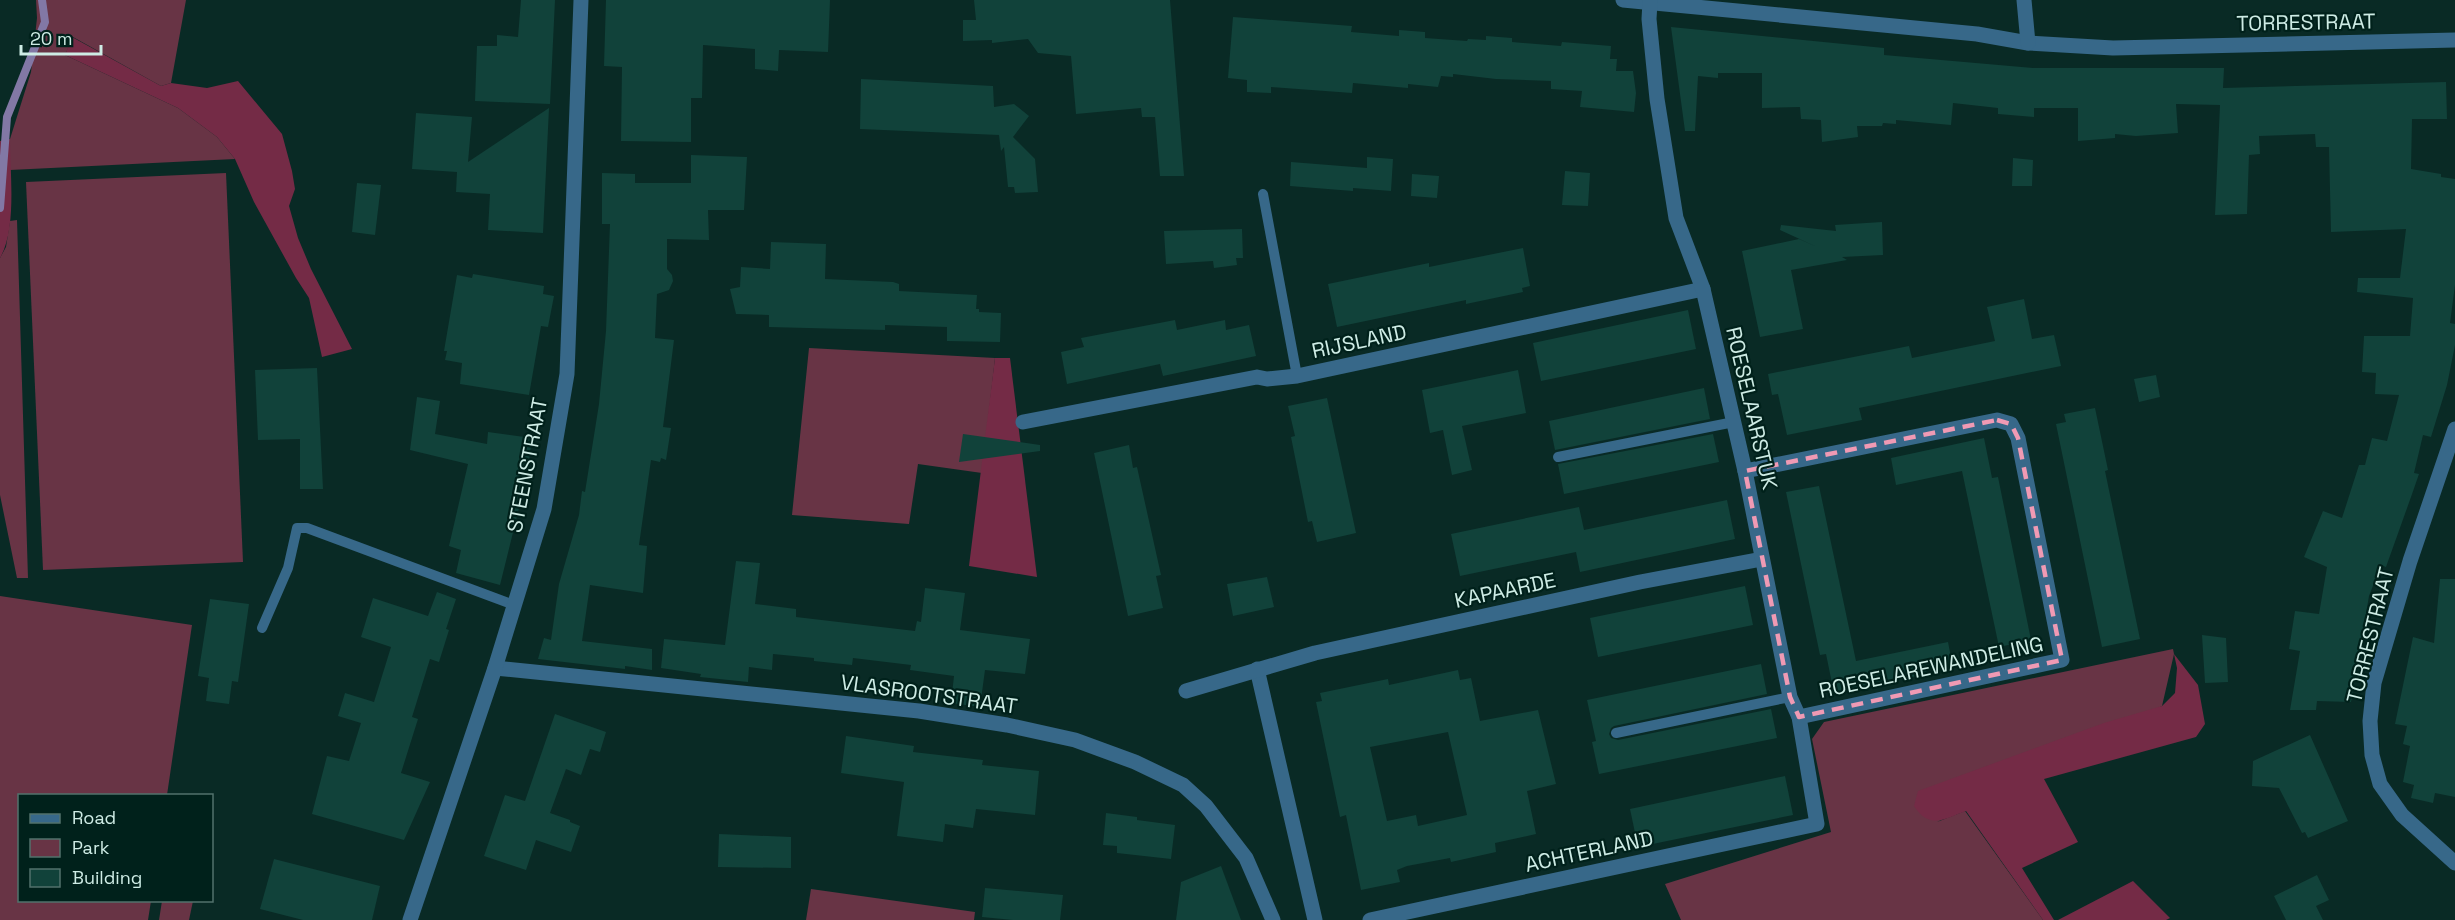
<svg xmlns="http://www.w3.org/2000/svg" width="2455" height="920" viewBox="0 0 2455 920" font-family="'Space Grotesk',sans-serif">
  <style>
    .green { fill: #683445 }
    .forest { fill: #742b46 }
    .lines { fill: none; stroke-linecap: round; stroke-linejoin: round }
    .stream { stroke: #8278a5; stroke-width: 8 }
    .building { fill: #11423a; fill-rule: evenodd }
    .lane { stroke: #376889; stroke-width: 10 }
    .street { stroke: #376889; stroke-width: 15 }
    .marked { fill: none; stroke: #f09ab4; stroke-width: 4.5; stroke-dasharray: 12 8; stroke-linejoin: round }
    .labels { text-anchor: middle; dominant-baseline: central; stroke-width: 4.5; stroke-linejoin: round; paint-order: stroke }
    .street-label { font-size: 21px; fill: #ceece5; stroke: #00211b }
  </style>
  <rect width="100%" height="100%" fill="#092a25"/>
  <g class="green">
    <polygon points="36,0 186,0 171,83 161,86 73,37 65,55 178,108 217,137 235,159 10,170 10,139 31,72 37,18"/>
    <polygon points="226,173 243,562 43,570 26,182"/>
    <polygon points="17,220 28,578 17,578 0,495 0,258 6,247 10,221"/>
    <polygon points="809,348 995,358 982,473 918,464 909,524 792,515"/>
    <polygon points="0,596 192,625 167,795 20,796 20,900 151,901 148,920 0,920"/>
    <polygon points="2173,649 2174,654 2162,706 1937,822 1965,811 2043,920 1681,920 1665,884 1831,832 1812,739 1824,722"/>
    <polygon points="811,889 975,912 974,920 806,920"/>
    <polygon points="162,901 193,901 189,920 159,920"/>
  </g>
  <g class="forest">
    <polygon points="72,37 161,86 171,83 207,88 238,81 282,134 292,171 295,189 289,206 298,238 311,269 352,349 322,357 309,298 296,278 254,202 235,159 217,137 178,108 65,55"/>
    <path d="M10,139c0,34 7,90 -10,119v-117z"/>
    <polygon points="995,358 1010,358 1037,577 969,566"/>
    <path d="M2174,654l24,31 7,39 -9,13 -152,42 34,63 -56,26 32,52h-11l-77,-109c-22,8 -36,19 -52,-5l4,-15 186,-68 58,-17 13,-13 2,-25z"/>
    <polygon points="2133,881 2170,918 2166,920 2058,920"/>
  </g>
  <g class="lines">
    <polyline class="stream" points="0,208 7,117 45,22 42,0"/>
  </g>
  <g class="building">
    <polygon points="521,0 555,0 550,104 475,101 477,46 497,46 497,35 518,37"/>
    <polygon points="606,0 830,0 828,52 779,50 778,71 755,69 755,49 703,45 702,98 691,98 691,142 621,141 622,67 604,66"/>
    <polygon points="974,0 1170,0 1184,176 1160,176 1155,117 1142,117 1141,108 1076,114 1071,56 1038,53 1028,39 992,43 992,40 963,41 963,20 976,20"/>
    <polygon points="1233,17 1352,26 1351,32 1399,36 1399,30 1425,32 1425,38 1467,41 1468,39 1486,40 1486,36 1512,38 1512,42 1561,46 1562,42 1611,46 1610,59 1617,59 1616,71 1633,71 1636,93 1634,112 1580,107 1582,91 1551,89 1551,81 1496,79 1453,74 1453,77 1441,76 1438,87 1408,84 1408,88 1353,83 1352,93 1271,87 1271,93 1247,92 1247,80 1228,78"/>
    <polygon points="1671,27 1884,48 1884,55 2033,68 2224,68 2223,88 2446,82 2447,119 2412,119 2411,169 2441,174 2441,177 2455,179 2455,285 2450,323 2455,324 2455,345 2447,385 2431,437 2423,435 2414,473 2419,474 2411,497 2386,567 2381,565 2369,596 2351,702 2317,701 2316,710 2290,710 2300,651 2289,649 2295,611 2319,614 2327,567 2304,557 2323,511 2342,518 2359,465 2365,465 2372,438 2387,441 2399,395 2375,394 2376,373 2362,372 2364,336 2410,336 2413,298 2357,292 2358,278 2400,278 2406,229 2331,232 2329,147 2316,147 2315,134 2259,136 2260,154 2249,155 2247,214 2215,215 2220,105 2176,104 2178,133 2136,136 2115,134 2115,138 2078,141 2078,108 2034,108 2034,117 1998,114 1998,108 1953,103 1951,125 1896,120 1896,124 1883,123 1882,126 1857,126 1858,137 1822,142 1821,120 1801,119 1800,107 1762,108 1762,73 1718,73 1718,78 1698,76 1695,131 1685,131"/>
    <polygon points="861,79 993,86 994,107 1014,104 1029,116 1013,137 1035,159 1038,192 1015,193 1014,187 1008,187 1004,147 1001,151 999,135 860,129"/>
    <polygon points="549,108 543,233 488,230 490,194 456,192 457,172 412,169 416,113 472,117 468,162"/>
    <polygon points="691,155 747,157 744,210 708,210 709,240 667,239 667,269 672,275 673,281 669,290 657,294 655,338 674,340 663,427 671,428 666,460 661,458 660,462 651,460 639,545 647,546 643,593 590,585 582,641 652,649 652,670 625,666 625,669 538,659 544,638 551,640 559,584 579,515 582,491 585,492 599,404 606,331 610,224 602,224 602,173 635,174 635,183 691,183"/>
    <polygon points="1367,157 1393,159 1391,191 1353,188 1353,191 1290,186 1291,162 1367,168"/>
    <polygon points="2013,158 2033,160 2032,186 2012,186"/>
    <polygon points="1565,171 1590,173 1588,206 1562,205"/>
    <polygon points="1412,174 1439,176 1437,198 1411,196"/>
    <polygon points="357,183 381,185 375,235 352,232"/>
    <polygon points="1882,222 1883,255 1842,257 1847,260 1791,270 1803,329 1760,337 1742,251 1799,239 1817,247 1780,230 1781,225 1836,231 1835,225"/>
    <polygon points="1242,229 1243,258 1236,258 1237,265 1214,268 1213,261 1166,264 1164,231"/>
    <polygon points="771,242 826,244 825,279 893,282 899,284 899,291 977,295 976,309 979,309 979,312 1001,313 1000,342 947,341 947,327 885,325 885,330 769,327 769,315 736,314 730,289 740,287 741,267 770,269"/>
    <polygon points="1523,248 1530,286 1522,288 1523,292 1466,304 1466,300 1337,327 1328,284 1429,263 1429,267"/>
    <polygon points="473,274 544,286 543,294 554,296 548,327 541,326 529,395 460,384 462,363 445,360 447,351 444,351 457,275 472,278"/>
    <polygon points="2024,299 2032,339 2054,335 2061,366 1859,408 1862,420 1787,435 1778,394 1772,395 1768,374 1909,346 1912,358 1995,341 1987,307"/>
    <polygon points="1688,310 1696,349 1541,381 1533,343"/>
    <polygon points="1175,320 1177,330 1225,320 1226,330 1249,325 1256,356 1163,376 1160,364 1067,384 1061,352 1084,347 1081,338"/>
    <polygon points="317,368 323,489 300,489 300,439 258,440 255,370"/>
    <polygon points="1518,370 1526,413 1462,426 1472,470 1452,475 1443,430 1430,433 1422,390"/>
    <polygon points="2156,375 2160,397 2139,402 2134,379"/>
    <polygon points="1704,388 1710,419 1555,450 1549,421"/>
    <polygon points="417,397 440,401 435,434 487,444 488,432 532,438 527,476 500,585 456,573 461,550 449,546 468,464 410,450"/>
    <polygon points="1327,398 1356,533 1317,542 1312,521 1308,522 1291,437 1295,436 1288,406"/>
    <polygon points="2095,408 2108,470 2105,471 2140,639 2102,647 2056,424 2066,422 2064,414"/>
    <polygon points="963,434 1040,445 1040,451 959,462"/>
    <polygon points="1713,434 1719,462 1564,494 1558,464"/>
    <polygon points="1984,438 1992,478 1998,477 2031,640 1999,647 1962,471 1896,485 1891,458"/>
    <polygon points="1129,445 1133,468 1137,467 1161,575 1156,576 1163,608 1128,616 1094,453"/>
    <polygon points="1819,486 1856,661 1948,642 1952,663 1926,668 1927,674 1834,693 1826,654 1820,655 1786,492"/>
    <polygon points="1727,500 1735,539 1580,572 1576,552 1460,576 1451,534 1579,507 1584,530"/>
    <polygon points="736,561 760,563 755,604 796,609 796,617 915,631 917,621 921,622 925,588 965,593 960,630 1030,639 1025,674 985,670 980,707 951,703 954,676 910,670 911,665 853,658 852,665 814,661 814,658 773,654 772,670 749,667 748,682 700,677 701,674 661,668 664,639 725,645"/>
    <polygon points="1267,577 1274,607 1233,616 1227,584"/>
    <polygon points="2440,579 2455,579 2455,797 2435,793 2433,803 2411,798 2414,785 2403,782 2410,746 2403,744 2407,726 2395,724 2413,637 2434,643"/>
    <polygon points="1745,586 1753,625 1598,657 1590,618"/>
    <polygon points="437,592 456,599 446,629 449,630 439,662 430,659 412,717 418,719 401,773 430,782 404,840 312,814 327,756 349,761 361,723 338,716 345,693 374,702 391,647 361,637 373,598 428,616"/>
    <polygon points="210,599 249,604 238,682 232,681 229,704 206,701 209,678 198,676"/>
    <polygon points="2202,635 2226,638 2228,682 2205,683"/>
    <polygon points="1761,664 1767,694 1614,726 1611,728 1609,734 1611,738 1618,740 1771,709 1777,738 1599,774 1592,742 1596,741 1587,700"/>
    <path d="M1458,670l2,10 11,-2 9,43 58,-11 18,74 -29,7 9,43 -41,9 1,9 -45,10 -1,-4 -43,8 -10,4 3,12 -39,8 -15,-75 -6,2 -24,-115 6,-1 -2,-8 68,-14 1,6zM1448,732l19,83 -49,11 -2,-11 -29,6 -17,-74z"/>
    <polygon points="555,714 606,732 600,752 590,749 581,775 566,769 550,813 570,820 570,822 580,826 571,852 536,840 526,870 484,856 505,795 525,801"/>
    <polygon points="2310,735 2348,821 2308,838 2305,832 2302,833 2279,788 2252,786 2253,761"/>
    <polygon points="846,736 914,746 913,752 983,760 982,765 1039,771 1035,815 976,809 973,828 945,824 943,842 897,836 904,782 841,773"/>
    <polygon points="1785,776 1793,815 1638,847 1630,809"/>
    <polygon points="1106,813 1137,817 1137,820 1175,825 1171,859 1117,853 1117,846 1103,845"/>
    <polygon points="719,834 791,837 791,868 718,867"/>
    <polygon points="274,859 380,886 372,920 303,920 260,909"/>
    <polygon points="1221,866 1241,920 1176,920 1181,882"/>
    <polygon points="2317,875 2329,900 2316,906 2323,920 2286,920 2274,896"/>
    <polygon points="985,888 1063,895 1060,920 1013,920 982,917"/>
  </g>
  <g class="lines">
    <g class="lane">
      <polyline points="1263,194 1297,376"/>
      <polyline points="1558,457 1734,422"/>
      <polyline points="262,628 288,568 297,528 307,528 514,605"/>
      <polyline points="1616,733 1790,697"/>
    </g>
    <g class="street">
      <polyline points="1623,0 1977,34 2028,43 2113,48 2455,40"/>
      <polyline points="2024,0 2028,43"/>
      <polyline points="1023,422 1257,377 1267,379 1297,376 1703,289"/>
      <polyline points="2455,429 2410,561 2374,683 2370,721 2372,755 2380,784 2402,815 2455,863"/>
      <polyline points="1745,471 1997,420 2011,424 2018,438 2062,660 1799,717"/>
      <polyline points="495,668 919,711 1007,725 1075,740 1135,762 1183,785 1206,806 1246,858 1273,920"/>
      <polyline points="1257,669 1315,920"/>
      <polyline points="1186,691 1315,653 1640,582 1762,559"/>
      <polyline points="410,920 495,668 544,509 567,374 581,0"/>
      <polyline points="1370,920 1817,824 1799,717 1790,697 1745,471 1703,289 1676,218 1657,99 1649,19 1650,2"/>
    </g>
  </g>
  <path class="marked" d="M1997,420l14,4 7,14 44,222 -263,57 -9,-20 -45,-226z"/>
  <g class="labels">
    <g class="street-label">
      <text transform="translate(2306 22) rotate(-1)">TORRESTRAAT</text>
      <text transform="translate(1359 341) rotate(-12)">RIJSLAND</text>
      <text transform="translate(1752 408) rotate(77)">ROESELAARSTUK</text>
      <text transform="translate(527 465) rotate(-79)">STEENSTRAAT</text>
      <text transform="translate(1505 590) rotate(-12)">KAPAARDE</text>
      <text transform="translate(2370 635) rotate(-76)">TORRESTRAAT</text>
      <text transform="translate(1931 667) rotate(-12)">ROESELAREWANDELING</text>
      <text transform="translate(929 694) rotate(8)">VLASROOTSTRAAT</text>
      <text transform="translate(1589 851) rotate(-12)">ACHTERLAND</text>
    </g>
  </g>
  <rect x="18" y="794" width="195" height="108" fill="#00211b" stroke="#52726c" stroke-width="1.5"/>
  <rect x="30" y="814" width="30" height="9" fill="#376889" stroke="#52726c" stroke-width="1.5"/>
  <text x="72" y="824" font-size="18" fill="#ceece5">Road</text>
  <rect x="30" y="839" width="30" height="18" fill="#683445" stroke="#52726c" stroke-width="1.5"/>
  <text x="72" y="854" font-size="18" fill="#ceece5">Park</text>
  <rect x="30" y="869" width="30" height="18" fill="#11423a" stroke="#52726c" stroke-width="1.5"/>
  <text x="72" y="884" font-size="18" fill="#ceece5">Building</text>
  <path d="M21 45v9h80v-9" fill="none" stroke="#ceece5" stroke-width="3"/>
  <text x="30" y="45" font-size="18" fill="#ceece5" stroke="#00211b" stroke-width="4.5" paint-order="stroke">20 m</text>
</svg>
